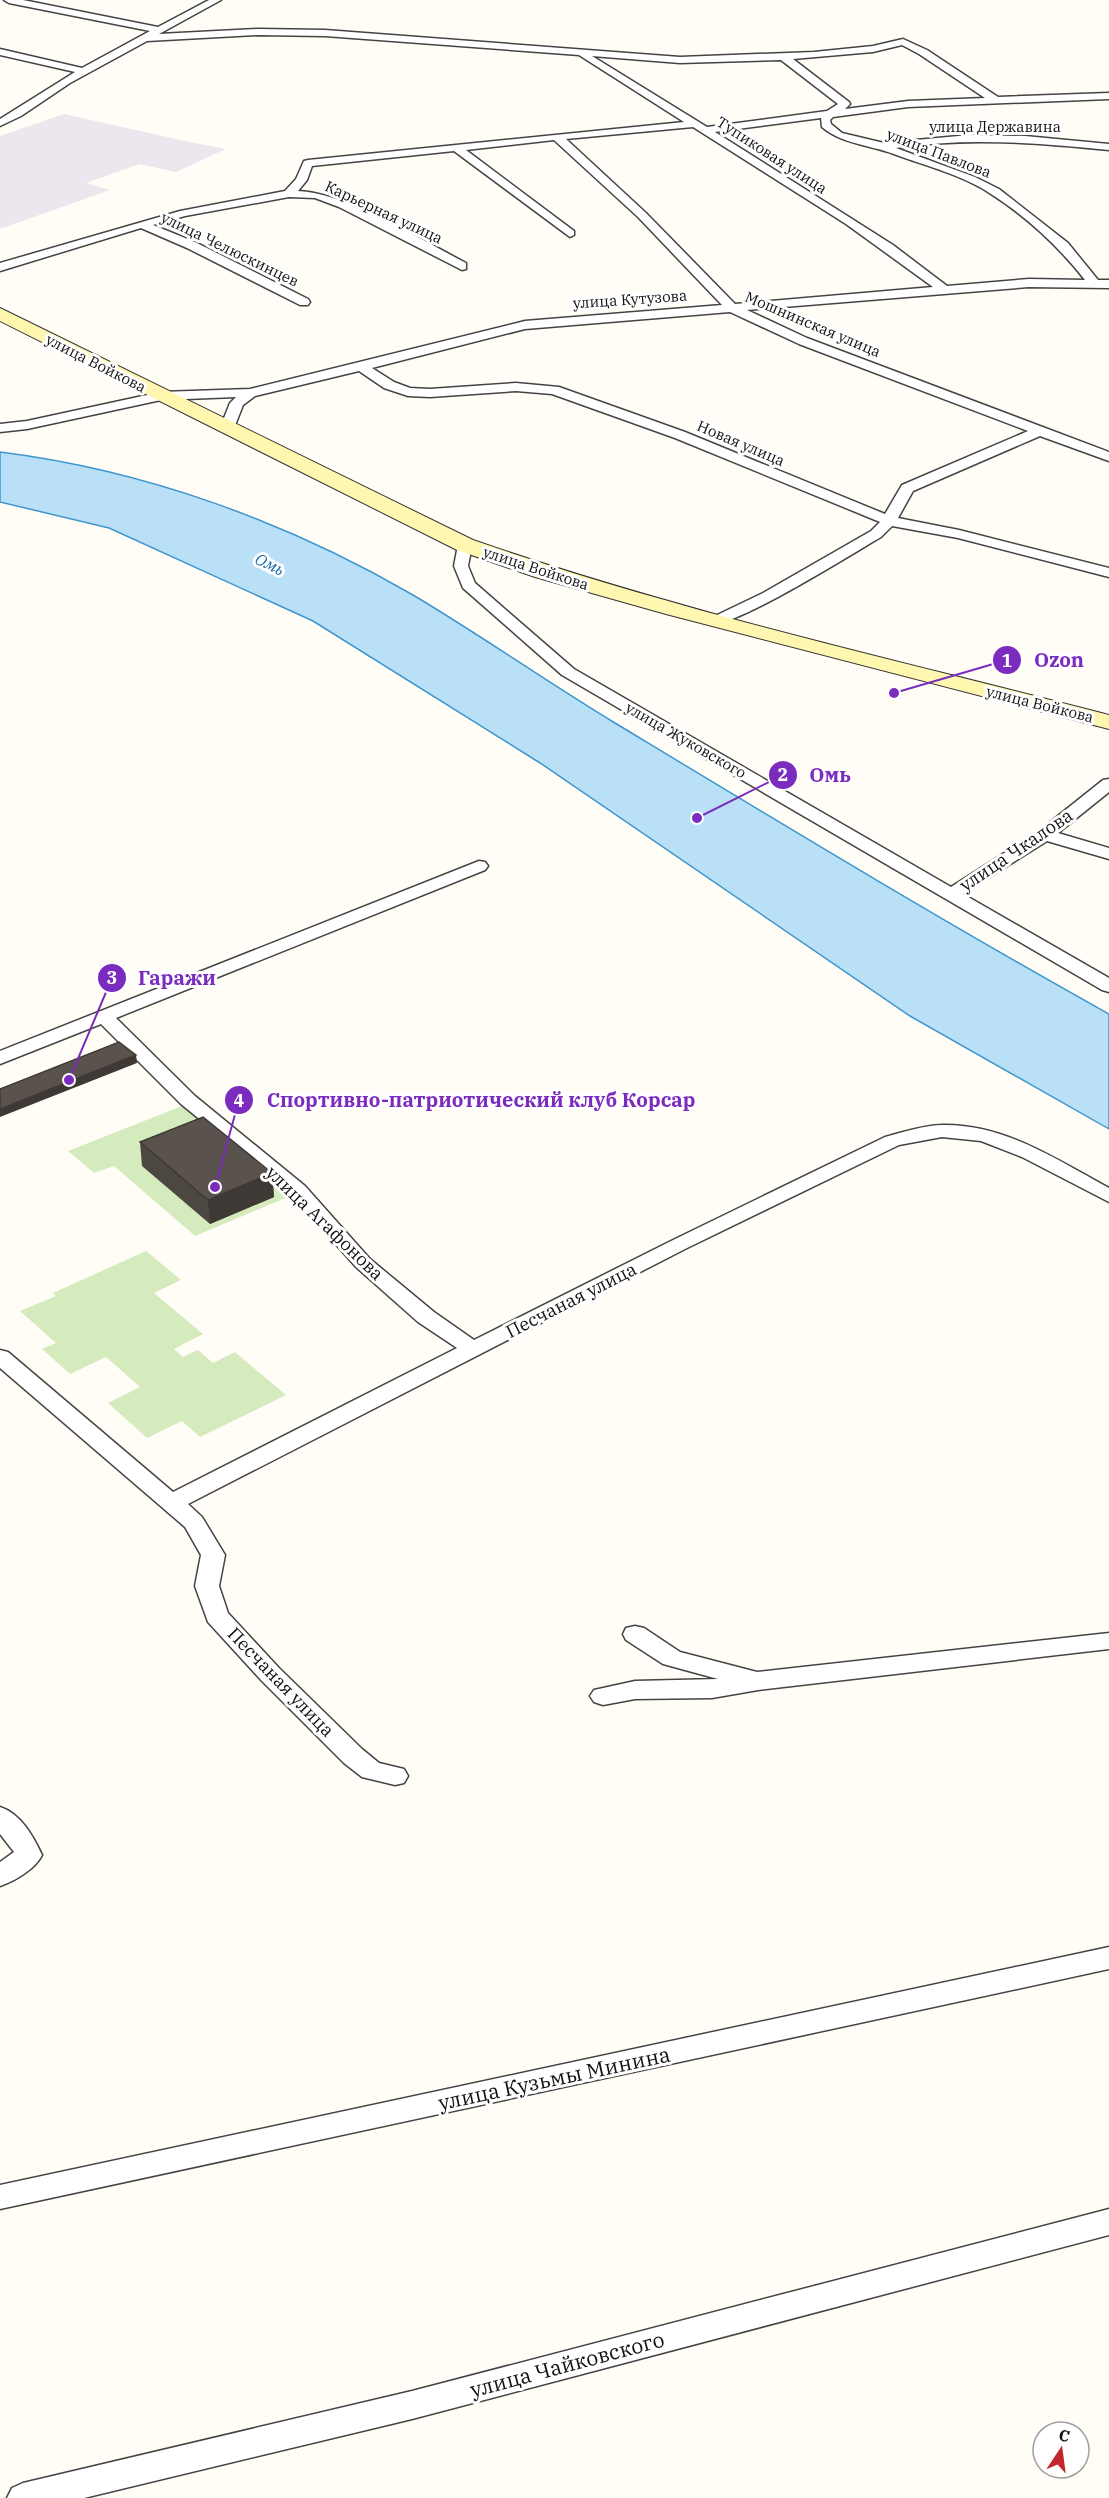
<svg xmlns="http://www.w3.org/2000/svg" width="1109" height="2498" viewBox="0 0 1109 2498" font-family="'IBM Plex Serif',serif">
  <style>
    .industrial { fill: #eee6ef }
    .green { fill: #d5ebbd }
    .water { fill: #b9e0f7; stroke: #3f96cf; stroke-width: 1.5 }
    .lines { fill: none; stroke-linecap: round; stroke-linejoin: round }
    .street-casing { stroke: #444; stroke-width: 3 }
    .secondary-casing { stroke: #333; stroke-width: 2 }
    .street { fill: #fff; fill-rule: evenodd }
    .secondary { fill: #fff6b0; fill-rule: evenodd }
    .wall { fill: #4d4742 }
    .shaded-wall { fill: #3f3936 }
    .building { fill: #5a524d; stroke: #3f3936; stroke-width: 1.5 }
    .labels { text-anchor: middle; dominant-baseline: central; stroke-width: 6; stroke-linejoin: round; paint-order: stroke }
    .far-street-label { font-size: 15px; fill: #111; stroke: #fff }
    .far-water-label { font-size: 16px; font-style: italic; fill: #1768a6; stroke: #fff }
    .street-label { font-size: 18px; fill: #111; stroke: #fff }
    .near-street-label { font-size: 21px; fill: #111; stroke: #fff }
    .leader { fill: none; stroke: #7b2cbf; stroke-width: 2 }
    .callout-dot { fill: #7b2cbf; stroke: #fff; stroke-width: 2 }
    .mark-label { font-size: 18px; text-anchor: middle; font-weight: bold; fill: #fff }
    .callout-label { font-size: 20px; text-anchor: middle; font-weight: bold; fill: #7b2cbf; stroke: #fff; stroke-width: 6; stroke-linejoin: round; paint-order: stroke }
  </style>
  <rect width="100%" height="100%" fill="#fffdf5"/>
  <polygon class="industrial" points="64,114 185,141 226,149 176,172 140,164 86,183 110,190 0,229 0,136"/>
  <g class="green">
    <polygon points="182,1106 290,1196 195,1236 114,1166 94,1173 68,1151"/>
    <polygon points="146,1251 181,1280 154,1293 203,1334 174,1349 183,1357 198,1350 213,1363 235,1352 286,1395 200,1437 182,1421 147,1438 108,1403 140,1387 106,1357 70,1374 42,1349 56,1343 20,1311 56,1296 53,1293"/>
  </g>
  <path class="water" d="M0,452c145,18 287,70 413,143 69,41 134,87 202,128 164,99 327,198 494,291v115l-199,-113 -370,-253 -227,-142 -204,-93 -109,-26z"/>
  <g class="lines">
    <g class="street-casing">
      <g id="street">
        <path d="M4,0h19l135,27 51,-27h12l-62,34 99,-5 67,1 355,27 134,-5 59,-6 30,-7 24,11 71,47 111,-4v6l-201,8 -75,10 -3,3 1,4 11,9 42,10 85,-8 56,1 84,8v6c-71,-7 -142,-13 -213,-2l79,29 24,12 69,54 30,37h11v8l-80,-1 -282,23 60,28 302,114v9l-69,-25 -127,55 -15,27 61,12 150,38v9l-151,-39 -66,-12 -11,11c-26,15 -147,91 -168,86l-3,-3 3,-3 50,-24 108,-62 9,-9 -205,-84 -123,-44 -36,-3 -86,6 -22,-1 -24,-8 -25,-17 -104,25 -12,9 -9,23 -7,4 -7,-4 10,-25 6,-6 -75,3 -134,29 -27,3v-8l27,-3 134,-29 89,-3 275,-68 197,-16 -84,-88 -84,-77 -88,10 108,81v4l-4,2 -116,-86 -142,15 -5,14 -9,11c49,2 123,49 168,72v6l-4,1 -123,-63 -24,-9 -26,-1 -104,19 -32,9 42,17 113,57 2,3 -2,3h-8l-113,-57 -46,-20 -141,43v-8l180,-52 105,-20 11,-12 8,-18 4,-1 376,-38 -105,-67 -254,-19 -67,-1 -111,6 -77,42 -49,33 -21,10v-7l75,-47 -75,-17v-6l82,19 68,-37 -141,-28zM902,45l17,9 66,44 -77,3 -63,8 5,-5 -1,-2 -56,-43 80,-7zM592,56l88,7 101,-3 57,44 -11,7 -120,16zM821,118l1,9c20,17 48,18 72,27 32,12 69,21 97,40 36,23 68,53 94,86l-56,-1 -82,7 -54,-41 -178,-113zM693,127l153,97 87,63 -198,17 -89,-91 -80,-74zM730,312l69,32 229,87 -126,54 -17,29 -200,-82 -126,-45 -43,-4 -86,6 -20,-1 -16,-6 -22,-14 153,-39z"/>
        <polygon points="465,541 472,545 468,566 475,583 574,669 951,887 1039,831 1103,780 1109,779 1109,792 1058,833 1109,848 1109,859 1047,841 963,894 1109,978 1109,992 1102,990 562,675 463,588 454,566 458,545"/>
        <path d="M479,861l6,1 3,4 -3,4 -369,148 79,78 110,90 65,73 64,53 40,28 197,-99 214,-104c19,-5 39,-12 58,-12 62,-1 114,35 166,63v14l-87,-45 -41,-16 -39,-4 -43,8 -214,104 -497,255 14,13 23,38 -6,31 9,27 51,55 83,81 17,14 25,6 4,7 -4,7 -9,2 -33,-8 -18,-14 -83,-83 -53,-58 -13,-36 6,-31 -16,-28 -185,-159v-18l8,2 165,140 284,-144 -39,-26 -62,-55 -65,-73 -110,-90 -80,-80 -101,40v-13z"/>
        <polygon points="635,1626 644,1628 680,1652 757,1672 1109,1633 1109,1649 758,1690 712,1698 635,1699 603,1705 594,1702 590,1696 594,1690 635,1681 718,1679 663,1664 626,1640 623,1634 626,1628"/>
        <path d="M0,1807c21,7 33,29 42,48 -7,14 -27,26 -42,31v-24l14,-10 -14,-18z"/>
        <polygon points="1109,1947 1109,1969 0,2209 0,2185"/>
        <polygon points="1109,2209 1109,2235 412,2419 84,2498 7,2498 12,2488 23,2483 412,2391"/>
      </g>
    </g>
    <g class="secondary-casing">
      <path id="secondary" d="M0,308l473,232c207,72 424,120 636,175v14l-443,-115 -131,-37 -78,-27 -457,-229z"/>
    </g>
    <use href="#street" class="street"/>
    <use href="#secondary" class="secondary"/>
  </g>
  <polygon class="wall" points="140,1142 272,1173 274,1197 210,1224 142,1166"/>
  <g class="shaded-wall">
    <polygon points="136,1055 137,1063 0,1117 0,1109"/>
    <polygon points="272,1173 274,1197 210,1224 208,1200"/>
  </g>
  <g class="building">
    <polygon points="119,1042 136,1055 0,1109 0,1089"/>
    <polygon points="203,1117 272,1173 208,1200 140,1142"/>
  </g>
  <g class="labels">
    <g class="far-street-label">
      <text x="995" y="126">улица Державина</text>
      <text transform="translate(939 153) rotate(21)">улица Павлова</text>
      <text transform="translate(772 155) rotate(33)">Тупиковая улица</text>
      <text transform="translate(384 212) rotate(25)">Карьерная улица</text>
      <text transform="translate(230 249) rotate(26)">улица Челюскинцев</text>
      <text transform="translate(630 299) rotate(-4)">улица Кутузова</text>
      <text transform="translate(813 324) rotate(23)">Мошнинская улица</text>
      <text transform="translate(96 363) rotate(27)">улица Войкова</text>
      <text transform="translate(741 443) rotate(23)">Новая улица</text>
      <text transform="translate(536 568) rotate(18)">улица Войкова</text>
      <text transform="translate(1040 704) rotate(14)">улица Войкова</text>
      <text transform="translate(686 740) rotate(30)">улица Жуковского</text>
    </g>
    <g class="far-water-label">
      <text transform="translate(270 564) rotate(26)">Омь</text>
    </g>
    <g class="street-label">
      <text transform="translate(1016 850) rotate(-34)">улица Чкалова</text>
      <text transform="translate(325 1223) rotate(44)">улица Агафонова</text>
      <text transform="translate(571 1300) rotate(-27)">Песчаная улица</text>
      <text transform="translate(281 1682) rotate(46)">Песчаная улица</text>
    </g>
    <g class="near-street-label">
      <text transform="translate(554 2078) rotate(-12)">улица Кузьмы Минина</text>
      <text transform="translate(567 2364) rotate(-15)">улица Чайковского</text>
    </g>
  </g>
  <path class="leader" d="M894 693L1007 660M697 818L783 775M69 1080L112 978M215 1187L239 1100"/>
  <g class="callout-dot">
    <circle cx="894" cy="693" r="6"/>
    <circle cx="697" cy="818" r="6"/>
    <circle cx="69" cy="1080" r="6"/>
    <circle cx="215" cy="1187" r="6"/>
    <circle cx="1007" cy="660" r="15"/>
    <circle cx="783" cy="775" r="15"/>
    <circle cx="112" cy="978" r="15"/>
    <circle cx="239" cy="1100" r="15"/>
  </g>
  <g class="mark-label">
    <text x="1007" y="667">1</text>
    <text x="783" y="781">2</text>
    <text x="112" y="984">3</text>
    <text x="239" y="1107">4</text>
  </g>
  <g class="callout-label">
    <text x="1059" y="667">Ozon</text>
    <text x="830" y="782">Омь</text>
    <text x="177" y="985">Гаражи</text>
    <text x="481" y="1107">Спортивно-патриотический клуб Корсар</text>
  </g>
  <g transform="translate(1061 2450) rotate(13)"><circle r="28" fill="#ffffff" stroke="#a0a0a0" stroke-width="1.5"/>
  <path d="M0-4.5L10 22L0 15L-10 22Z" fill="#c4262e"/>
  <text y="-9" font-size="16" font-weight="bold" text-anchor="middle" fill="#111111">С</text>
  </g>
</svg>
